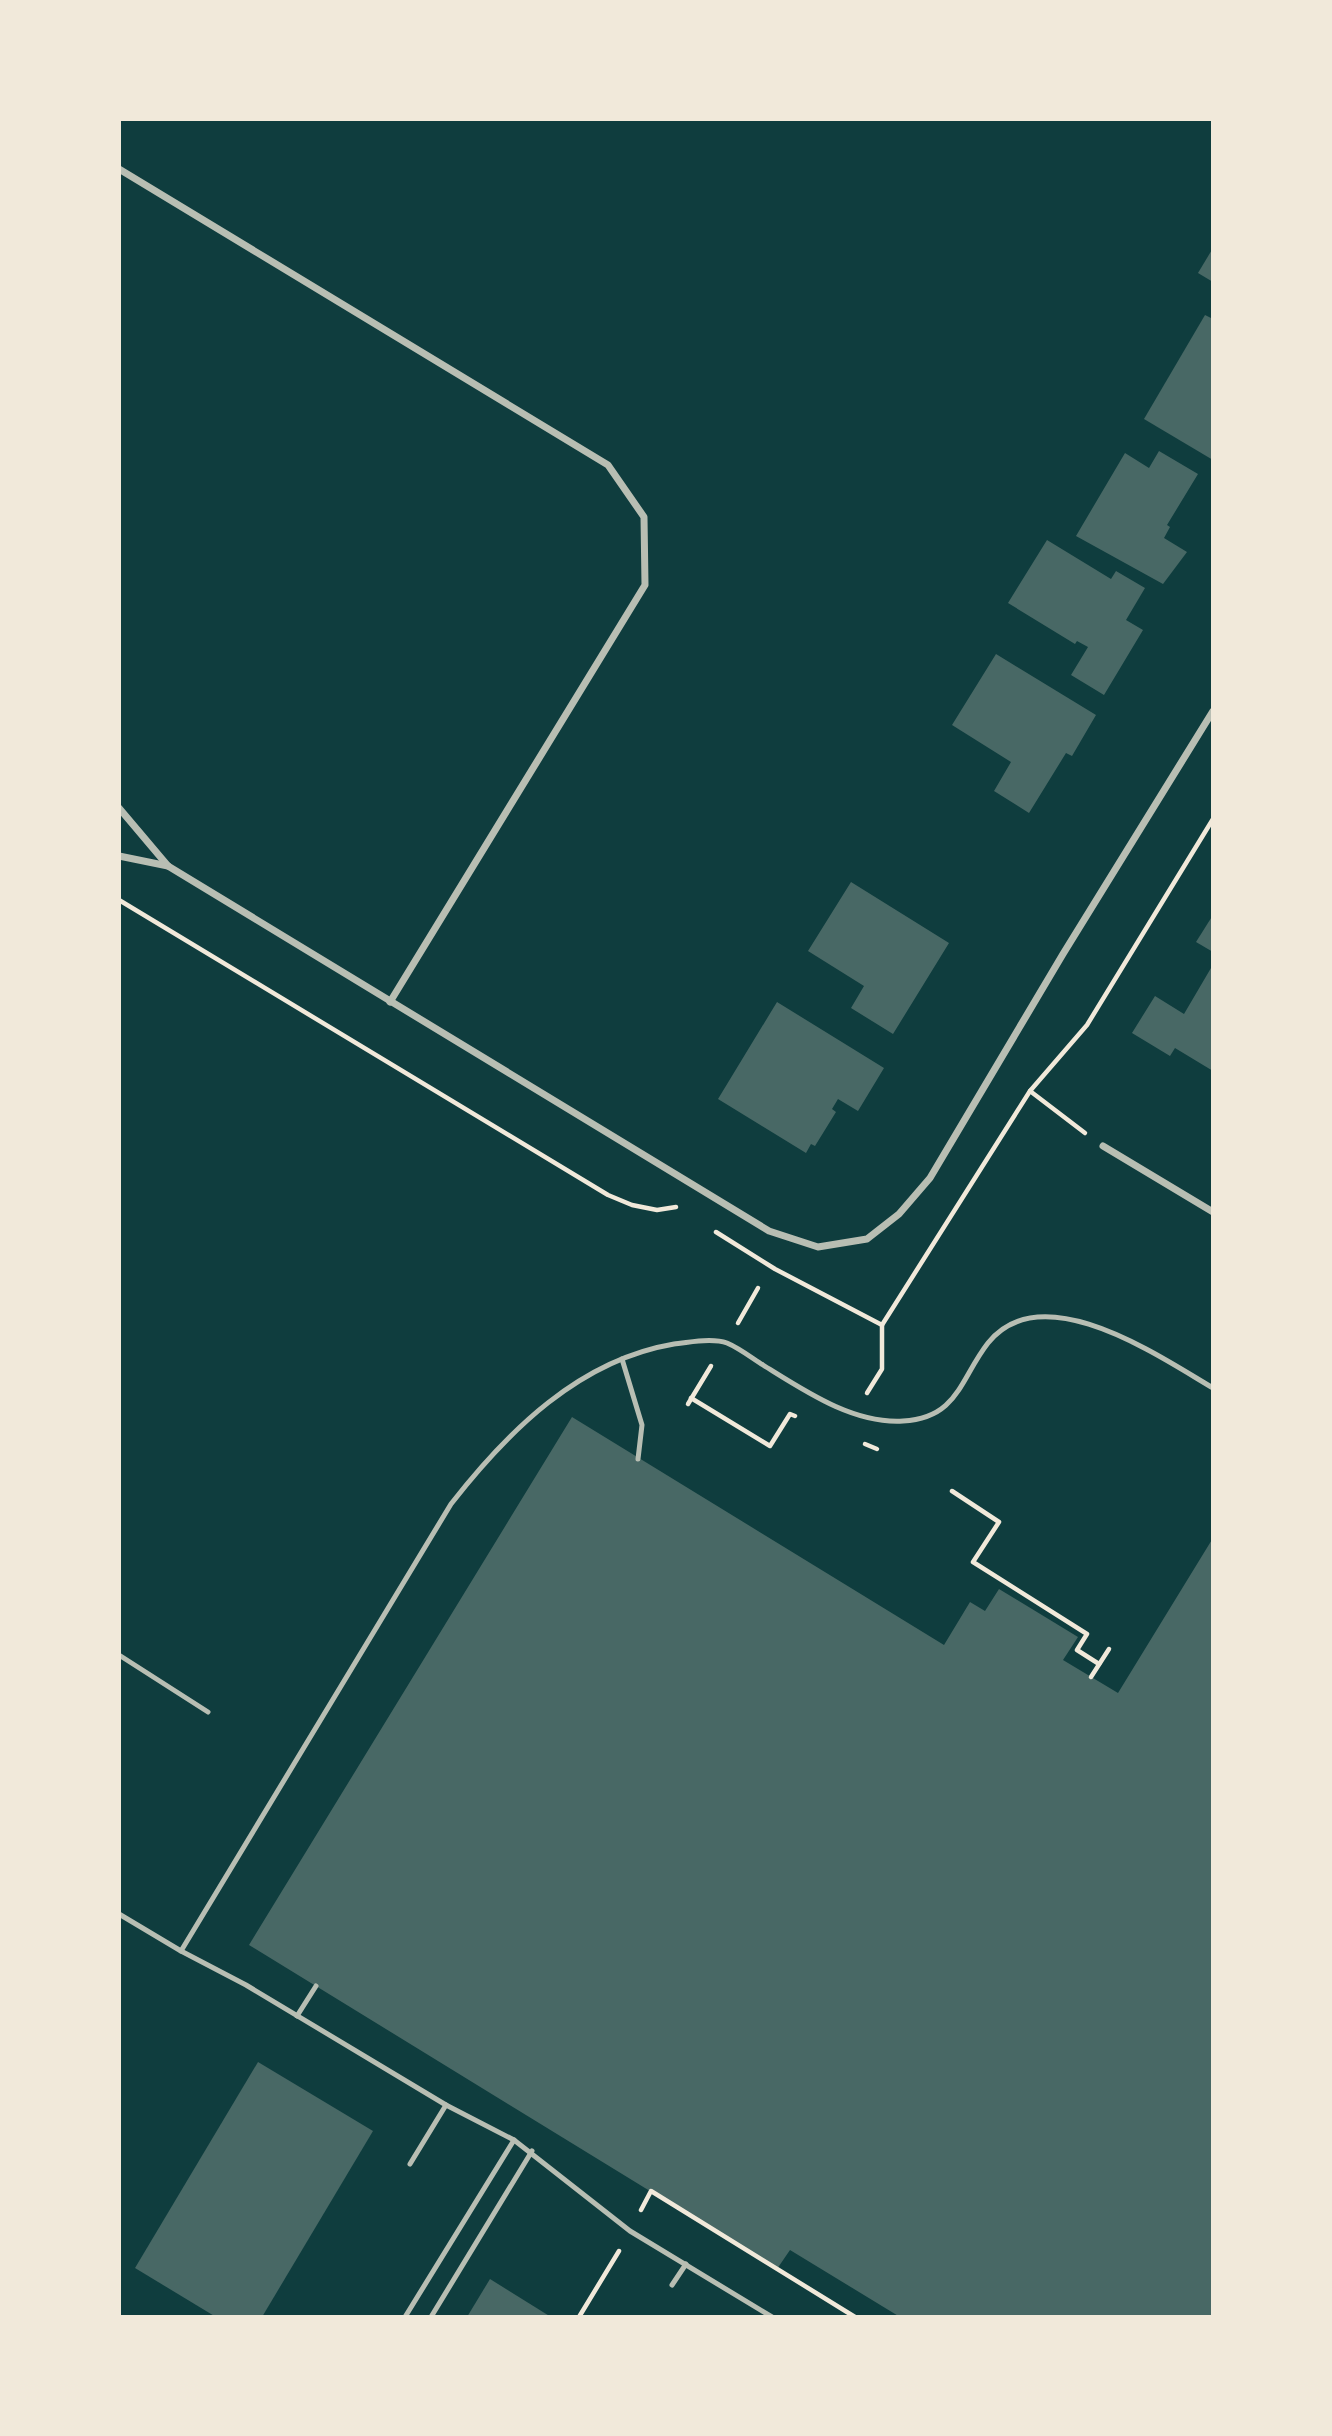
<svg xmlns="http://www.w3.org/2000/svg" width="1332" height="2436" viewBox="0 0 1332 2436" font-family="Mulish,sans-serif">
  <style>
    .building { fill: #486865 }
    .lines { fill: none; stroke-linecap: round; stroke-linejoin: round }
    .path { stroke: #f1e9da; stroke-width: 4.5 }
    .service { stroke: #b8beb3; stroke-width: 5 }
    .minor { stroke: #b8beb3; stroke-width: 7 }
  </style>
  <rect width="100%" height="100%" fill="#0f3d3e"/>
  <g class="building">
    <polygon points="1213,248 1213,282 1198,273"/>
    <polygon points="1205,315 1213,319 1213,460 1144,419"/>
    <polygon points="1159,451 1198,474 1167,525 1170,527 1164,538 1187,552 1163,584 1076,536 1125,453 1149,468"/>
    <polygon points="1047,540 1111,579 1116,571 1145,588 1126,620 1143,630 1104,695 1071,675 1088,647 1077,641 1075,644 1008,603"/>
    <polygon points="996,654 1096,715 1072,756 1066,753 1029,813 994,791 1011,762 952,725"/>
    <polygon points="851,882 949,943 893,1034 851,1008 864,986 808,951"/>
    <polygon points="1213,915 1213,952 1196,942"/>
    <polygon points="1211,968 1213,1071 1175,1048 1170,1056 1132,1033 1155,996 1184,1014"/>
    <polygon points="777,1002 884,1068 858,1111 838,1099 832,1109 836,1112 815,1146 811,1144 806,1153 718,1099"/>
    <polygon points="572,1417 944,1645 970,1602 985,1611 999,1589 1078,1637 1063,1660 1118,1693 1213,1538 1213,2317 900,2317 790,2250 777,2269 249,1945"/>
    <polygon points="258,2062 373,2131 262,2317 216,2317 135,2268"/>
    <polygon points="490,2279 551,2317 467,2317"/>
  </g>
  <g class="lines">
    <g class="path">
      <polyline points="119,900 608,1195 632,1205 657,1210 676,1207"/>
      <polyline points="1030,1091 1085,1133"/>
      <polyline points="716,1232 775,1269 882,1325 1030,1091 1087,1025 1213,819"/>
      <polyline points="738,1323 758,1288"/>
      <polyline points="867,1393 882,1369 882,1325"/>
      <polyline points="691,1398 770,1446 790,1414 795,1416"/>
      <polyline points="688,1404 711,1366"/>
      <polyline points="865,1444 877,1449"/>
      <polyline points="952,1491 999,1522 973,1562 1087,1634 1077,1650 1099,1664"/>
      <polyline points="1091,1677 1109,1649"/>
      <polyline points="641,2210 651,2191 855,2317"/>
      <polyline points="579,2317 619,2251"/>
    </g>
    <g class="service">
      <polyline points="622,1359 642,1425 638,1459"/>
      <polyline points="119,1655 208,1712"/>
      <polyline points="119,1914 181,1951 246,1985 446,2105 514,2140 630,2231 772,2317"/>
      <path d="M181,1951l270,-447c57,-73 128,-144 223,-160 15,-2 39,-6 53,-1 12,5 25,15 36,22 42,26 90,59 140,56 55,-3 57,-42 85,-78 54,-68 172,14 225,45"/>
      <polyline points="297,2016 316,1986"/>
      <polyline points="410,2164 446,2105"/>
      <polyline points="672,2285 686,2264"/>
      <polyline points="405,2317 514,2140"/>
      <polyline points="431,2317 532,2151"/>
    </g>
    <g class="minor">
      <polyline points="119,169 608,465 644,517 645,585 390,1002"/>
      <polyline points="119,808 168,866 769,1231 818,1247 867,1239 899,1214 930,1178 1063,954 1213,711"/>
      <polyline points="119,856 168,866"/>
      <polyline points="1103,1146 1213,1212"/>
    </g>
  </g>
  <rect width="1332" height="2436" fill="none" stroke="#f1e9da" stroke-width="242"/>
</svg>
